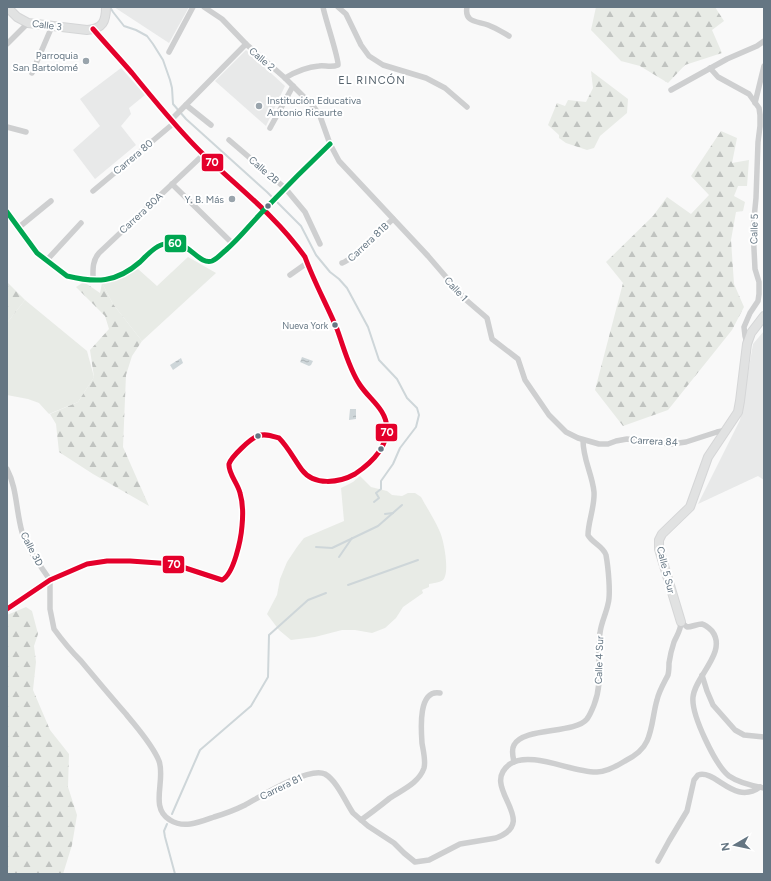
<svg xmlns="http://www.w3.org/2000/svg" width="771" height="881" viewBox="0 0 771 881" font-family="Figtree,sans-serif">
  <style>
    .built { fill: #e8e9e9 }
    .green { fill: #e8ebe6 }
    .forest { fill: url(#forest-firs) }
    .water { fill: url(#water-ripples) }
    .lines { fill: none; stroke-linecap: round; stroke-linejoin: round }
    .stream { stroke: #ced6d9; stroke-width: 2 }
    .secondary-casing { stroke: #d5d6d7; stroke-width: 10 }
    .street { stroke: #cecfd0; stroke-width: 5.5 }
    .secondary { stroke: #e1e2e2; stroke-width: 8 }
    .bus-1-casing { stroke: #fff; stroke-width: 8 }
    .bus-2-casing { stroke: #fff; stroke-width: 8 }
    .bus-1 { stroke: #e4002b; stroke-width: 5 }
    .bus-2 { stroke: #00a651; stroke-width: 5 }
    .poi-dot { fill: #99a4ac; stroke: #fff; stroke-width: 1.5 }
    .bus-dot { fill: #657683; stroke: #fff; stroke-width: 1.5 }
    .labels { text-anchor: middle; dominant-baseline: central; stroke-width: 4; stroke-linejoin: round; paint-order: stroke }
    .bus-label { font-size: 9px; fill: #657683; stroke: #fff; text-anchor: end }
    .street-label { font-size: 10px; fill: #657683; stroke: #fff }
    .poi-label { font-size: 10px; fill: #657683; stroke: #fff; text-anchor: end }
    .neighbourhood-label { font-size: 11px; letter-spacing: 1px; fill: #57646e; stroke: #fff }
    .line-badge { stroke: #fff; stroke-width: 1.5 }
    .badge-label { font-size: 11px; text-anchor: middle; font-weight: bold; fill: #fff }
  </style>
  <defs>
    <pattern id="forest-firs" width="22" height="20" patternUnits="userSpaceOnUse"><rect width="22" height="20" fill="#e8ebe6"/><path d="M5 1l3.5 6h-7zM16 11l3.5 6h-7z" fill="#c0c3c0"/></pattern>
    <pattern id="water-ripples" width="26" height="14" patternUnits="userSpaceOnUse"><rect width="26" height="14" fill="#ced6d9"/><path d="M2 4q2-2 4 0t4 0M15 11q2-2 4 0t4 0" fill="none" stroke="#abb2b5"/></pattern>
  </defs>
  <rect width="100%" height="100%" fill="#f9f9f9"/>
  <g class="built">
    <polygon points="114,7 189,7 169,43"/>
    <polygon points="246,50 285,86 266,126 215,81"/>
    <polygon points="121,68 145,95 129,108 131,114 121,126 136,145 95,179 73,150 100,126 80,99"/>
    <polygon points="764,331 764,480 758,476 698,504 740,420 753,344"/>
  </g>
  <g class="green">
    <polygon points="188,257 216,273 142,341 113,304 102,283 138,269 157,286"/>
    <polygon points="25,300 87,351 94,377 78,402 49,414 39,403 28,399 7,395 7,323"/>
    <path d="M360,476l11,11 16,4 5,4 10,1 6,-3h7l6,4c6,11 14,23 19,35 4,9 10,41 3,48 -4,3 -10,3 -14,4v3l-7,3 1,3 -20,14 -7,11 -11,10 -13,5 -17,-3h-13l-27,7 -24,3 -12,-10 -12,-16 10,-19 3,-16 7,-17 10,-15 7,-9 40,-17 -3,-33 12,-6z"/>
  </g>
  <g class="forest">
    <polygon points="596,7 715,7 724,21 712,30 722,53 685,65 668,83 640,66 621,61 591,30"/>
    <polygon points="591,71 628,99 627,113 600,136 594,148 587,150 566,143 559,138 559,135 548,125 557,103 565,106 568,100 586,102 593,88"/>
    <polygon points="721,131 737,138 732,163 749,160 747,186 738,186 734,196 745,202 743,211 736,212 731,240 734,284 744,307 732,330 668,410 623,426 595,390 623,283 606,262 653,216 667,197 691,214 709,195 691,176"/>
    <polygon points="7,282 25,300 7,323"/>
    <polygon points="84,282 100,293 102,283 113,304 142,341 132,356 126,375 123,447 149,506 93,474 59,452 56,424 50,414 78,402 94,377 90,350 109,329 105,316 76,287"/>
    <polygon points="26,607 32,611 38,634 34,646 36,662 33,690 50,730 69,754 68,787 77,815 72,845 63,874 7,874 7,615"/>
  </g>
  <g class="water">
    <polygon points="302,357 313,361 311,365 309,366 300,362"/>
    <polygon points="181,358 183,363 173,370 170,365"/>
    <polygon points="350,409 356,409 356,419 349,420"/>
  </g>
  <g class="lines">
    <g class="stream">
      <polyline points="110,7 113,12 124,26 136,30 147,36 153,44 163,60 170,80 172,88 173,104 186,119 267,192 301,226 316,255 330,272 339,279 347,288 368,327 379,360 397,379 407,398 417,408 419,415 416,427 400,448 393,464 381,481 381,489 376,493 379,498 374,502"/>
      <polyline points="385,514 393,513"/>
      <polyline points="316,547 332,548 378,526 402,505"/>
      <polyline points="339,557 352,538"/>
      <polyline points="348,585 418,560"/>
      <polyline points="172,814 200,750 251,706 268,677 269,635 308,600 326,593"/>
      <polyline points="167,824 164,831 165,837 175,874"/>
    </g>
    <g class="secondary-casing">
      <g id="secondary">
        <path d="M7,7l10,10 11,6 59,7c16,-1 19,-9 19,-23"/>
        <polyline points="681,622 659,549 659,540 662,534 690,507 708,457 738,412 740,401 747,344 751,333 764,316"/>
      </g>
    </g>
    <g class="street">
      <polyline points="204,7 222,19 246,44 285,78 314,107 320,116 330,144 339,161 428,256 465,299 487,318 492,339 518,359 525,380 549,415 566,432 578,438 599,444 608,444 616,441 627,439 671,444 686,442 717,432 727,430"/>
      <polyline points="338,7 346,14 361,45 369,56 383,65 426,78 445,88 467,107"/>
      <path d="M467,7c-3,16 11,14 21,18 8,3 14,7 21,11"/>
      <polyline points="7,44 28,23"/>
      <polyline points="169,52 193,7"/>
      <polyline points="710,68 718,77 749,94 759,108 760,115 760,126 758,142 756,198 753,229 755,269 759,282 759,294 758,301 750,313 744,327 745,336 747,343"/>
      <polyline points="32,73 50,31 50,26"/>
      <path d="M285,78c10,-6 22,-11 34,-12 6,-1 12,2 19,-1 1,-6 -13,-47 -15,-58"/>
      <polyline points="671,90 727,59 757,46 764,41"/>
      <polyline points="755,103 764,66"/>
      <polyline points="186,105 211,125"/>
      <polyline points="171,120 246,44"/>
      <polyline points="7,127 26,132"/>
      <polyline points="270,128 293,86"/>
      <polyline points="229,140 285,188 305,212 320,244"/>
      <polyline points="172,184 233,244"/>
      <polyline points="93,191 174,123"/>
      <path d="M7,212l30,41 30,23c29,7 49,7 73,-14 6,-6 13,-14 21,-17 26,-11 36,21 51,16 5,-2 10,-8 14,-11 15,-13 26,-28 40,-42 21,-22 42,-43 64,-64"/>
      <polyline points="18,228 51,201"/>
      <polyline points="46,261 81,223"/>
      <path d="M342,263c11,-3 41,-35 51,-44"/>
      <polyline points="290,275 307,263"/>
      <path d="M93,280c0,-10 -1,-19 6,-27l105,-99"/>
      <path d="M7,469c10,19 9,42 15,63 5,17 18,33 28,48"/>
      <path d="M50,580v29l4,20c8,11 17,22 27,32 15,18 30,36 45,53 11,14 26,30 33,47 7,19 -10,47 11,59 14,9 30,2 44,-3 10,-3 21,-7 31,-12 15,-8 64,-39 80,-31 12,7 20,27 28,39l15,13 26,17 10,10 11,9 14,-2 31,-16 36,-6c46,-17 -18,-51 14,-74 21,-14 63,9 87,8 9,0 20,-6 28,-11 8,-4 18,-11 22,-20 6,-13 6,-28 10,-41 2,-9 7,-17 11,-25 1,-4 1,-9 1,-12 1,-7 3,-15 5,-21 3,-7 7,-12 7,-20"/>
      <path d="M7,609l43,-29 37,-16 20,-3h23l43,3 49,16c12,-6 19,-41 20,-54 1,-10 1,-23 -2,-33 -2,-9 -12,-20 -11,-29 2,-7 22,-26 29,-28 7,-3 14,0 21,2 9,9 15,21 23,32 12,16 37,13 53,4 15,-10 32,-26 32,-46 -1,-19 -17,-28 -27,-43 -11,-16 -16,-37 -23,-56 -10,-24 -23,-47 -32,-72 -28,-40 -66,-69 -101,-102 -26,-25 -49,-54 -72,-82 -13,-15 -26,-29 -39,-44"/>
      <path d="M681,622l6,5c5,0 10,-3 15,-3 4,1 7,4 10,7 16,21 -17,45 -19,66 -2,18 23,69 36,79 10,7 24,10 35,12"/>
      <polyline points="702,675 707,691 713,705 735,730 744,735 764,737"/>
      <path d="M514,762c-1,-5 -3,-12 0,-17 9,-18 61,-11 73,-26 3,-4 5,-9 7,-14 10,-26 2,-46 6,-72 1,-10 6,-19 8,-29 3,-10 0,-38 -2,-49 -3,-9 -14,-12 -18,-20 0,-13 7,-29 6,-43 -2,-19 -11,-32 -11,-52"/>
      <path d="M361,820c10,-7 19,-14 29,-22 12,-8 29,-15 34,-30 2,-7 -1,-18 -2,-25 -1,-14 -4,-54 18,-50"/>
      <path d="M658,861l11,-20 18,-30 7,-31 4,-5c18,-6 36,31 62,12"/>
    </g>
    <use href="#secondary" class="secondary"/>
    <g class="bus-1-casing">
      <path id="bus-1" d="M7,609l43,-29 37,-16 20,-3h23l43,3 49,16c12,-6 19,-41 20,-54 1,-10 1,-23 -2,-33 -2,-9 -12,-20 -11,-29 2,-7 22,-26 29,-28 7,-3 14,0 21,2 9,9 15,21 23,32 12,16 37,13 53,4 15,-10 32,-26 32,-46 -1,-19 -17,-28 -27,-43 -11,-16 -16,-37 -23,-56 -10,-24 -23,-47 -32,-72 -28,-40 -66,-69 -101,-102 -26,-25 -49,-54 -72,-82 -13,-15 -26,-29 -39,-44"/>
    </g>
    <g class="bus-2-casing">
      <path id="bus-2" d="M7,212l30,41 30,23c29,7 49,7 73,-14 6,-6 13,-14 21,-17 26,-11 36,21 51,16 5,-2 10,-8 14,-11 15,-13 26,-28 40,-42 21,-22 42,-43 64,-64"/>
    </g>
    <use href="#bus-1" class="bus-1"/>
    <use href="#bus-2" class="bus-2"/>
  </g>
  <g class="poi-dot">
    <circle cx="86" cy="61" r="4"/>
    <circle cx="259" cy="106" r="4"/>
    <circle cx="232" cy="199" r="4"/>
  </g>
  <g class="bus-dot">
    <circle cx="268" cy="206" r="3.5"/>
    <circle cx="335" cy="325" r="3.5"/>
    <circle cx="258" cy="436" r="3.5"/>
    <circle cx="381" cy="449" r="3.5"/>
  </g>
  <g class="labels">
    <g class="bus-label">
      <text x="328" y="325">Nueva York</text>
    </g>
    <g class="street-label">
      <text transform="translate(47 25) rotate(7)">Calle 3</text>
      <text transform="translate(262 59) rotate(40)">Calle 2</text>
      <text transform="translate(133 157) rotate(-40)">Carrera 80</text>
      <text transform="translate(264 170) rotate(41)">Calle 2B</text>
      <text transform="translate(141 213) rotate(-43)">Carrera 80A</text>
      <text transform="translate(754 229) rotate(-89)">Calle 5</text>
      <text transform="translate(368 242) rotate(-43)">Carrera 81B</text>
      <text transform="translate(456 289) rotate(47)">Calle 1</text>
      <text transform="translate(654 441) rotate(3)">Carrera 84</text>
      <text transform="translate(32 549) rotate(62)">Calle 3D</text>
      <text transform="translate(666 570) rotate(76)">Calle 5 Sur</text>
      <text transform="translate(599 660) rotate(-88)">Calle 4 Sur</text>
      <text transform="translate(281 787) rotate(-26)">Carrera 81</text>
    </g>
    <g class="poi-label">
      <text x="78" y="55">Parroquia<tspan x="78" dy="12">San Bartolomé</tspan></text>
      <text x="267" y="100" text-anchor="start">Institución Educativa<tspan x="267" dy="12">Antonio Ricaurte</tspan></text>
      <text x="224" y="199">Y. B. Más</text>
    </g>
    <g class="neighbourhood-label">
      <text x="372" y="80">EL RINCÓN</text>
    </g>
  </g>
  <g class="line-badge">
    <rect x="201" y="153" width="23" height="19" rx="4" fill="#e4002b"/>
    <rect x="164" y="234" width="23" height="19" rx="4" fill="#00a651"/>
    <rect x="375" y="423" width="23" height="19" rx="4" fill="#e4002b"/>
    <rect x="162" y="555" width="23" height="19" rx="4" fill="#e4002b"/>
  </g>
  <g class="badge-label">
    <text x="212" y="166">70</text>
    <text x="175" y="247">60</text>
    <text x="387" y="436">70</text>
    <text x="174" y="568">70</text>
  </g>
  <rect width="771" height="881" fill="none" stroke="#657683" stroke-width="16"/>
  <g transform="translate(735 845) rotate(261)" stroke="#ffffff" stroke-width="3" paint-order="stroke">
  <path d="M0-3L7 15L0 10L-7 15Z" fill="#657683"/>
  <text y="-6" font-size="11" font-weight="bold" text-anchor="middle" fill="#657683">N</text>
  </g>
</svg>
